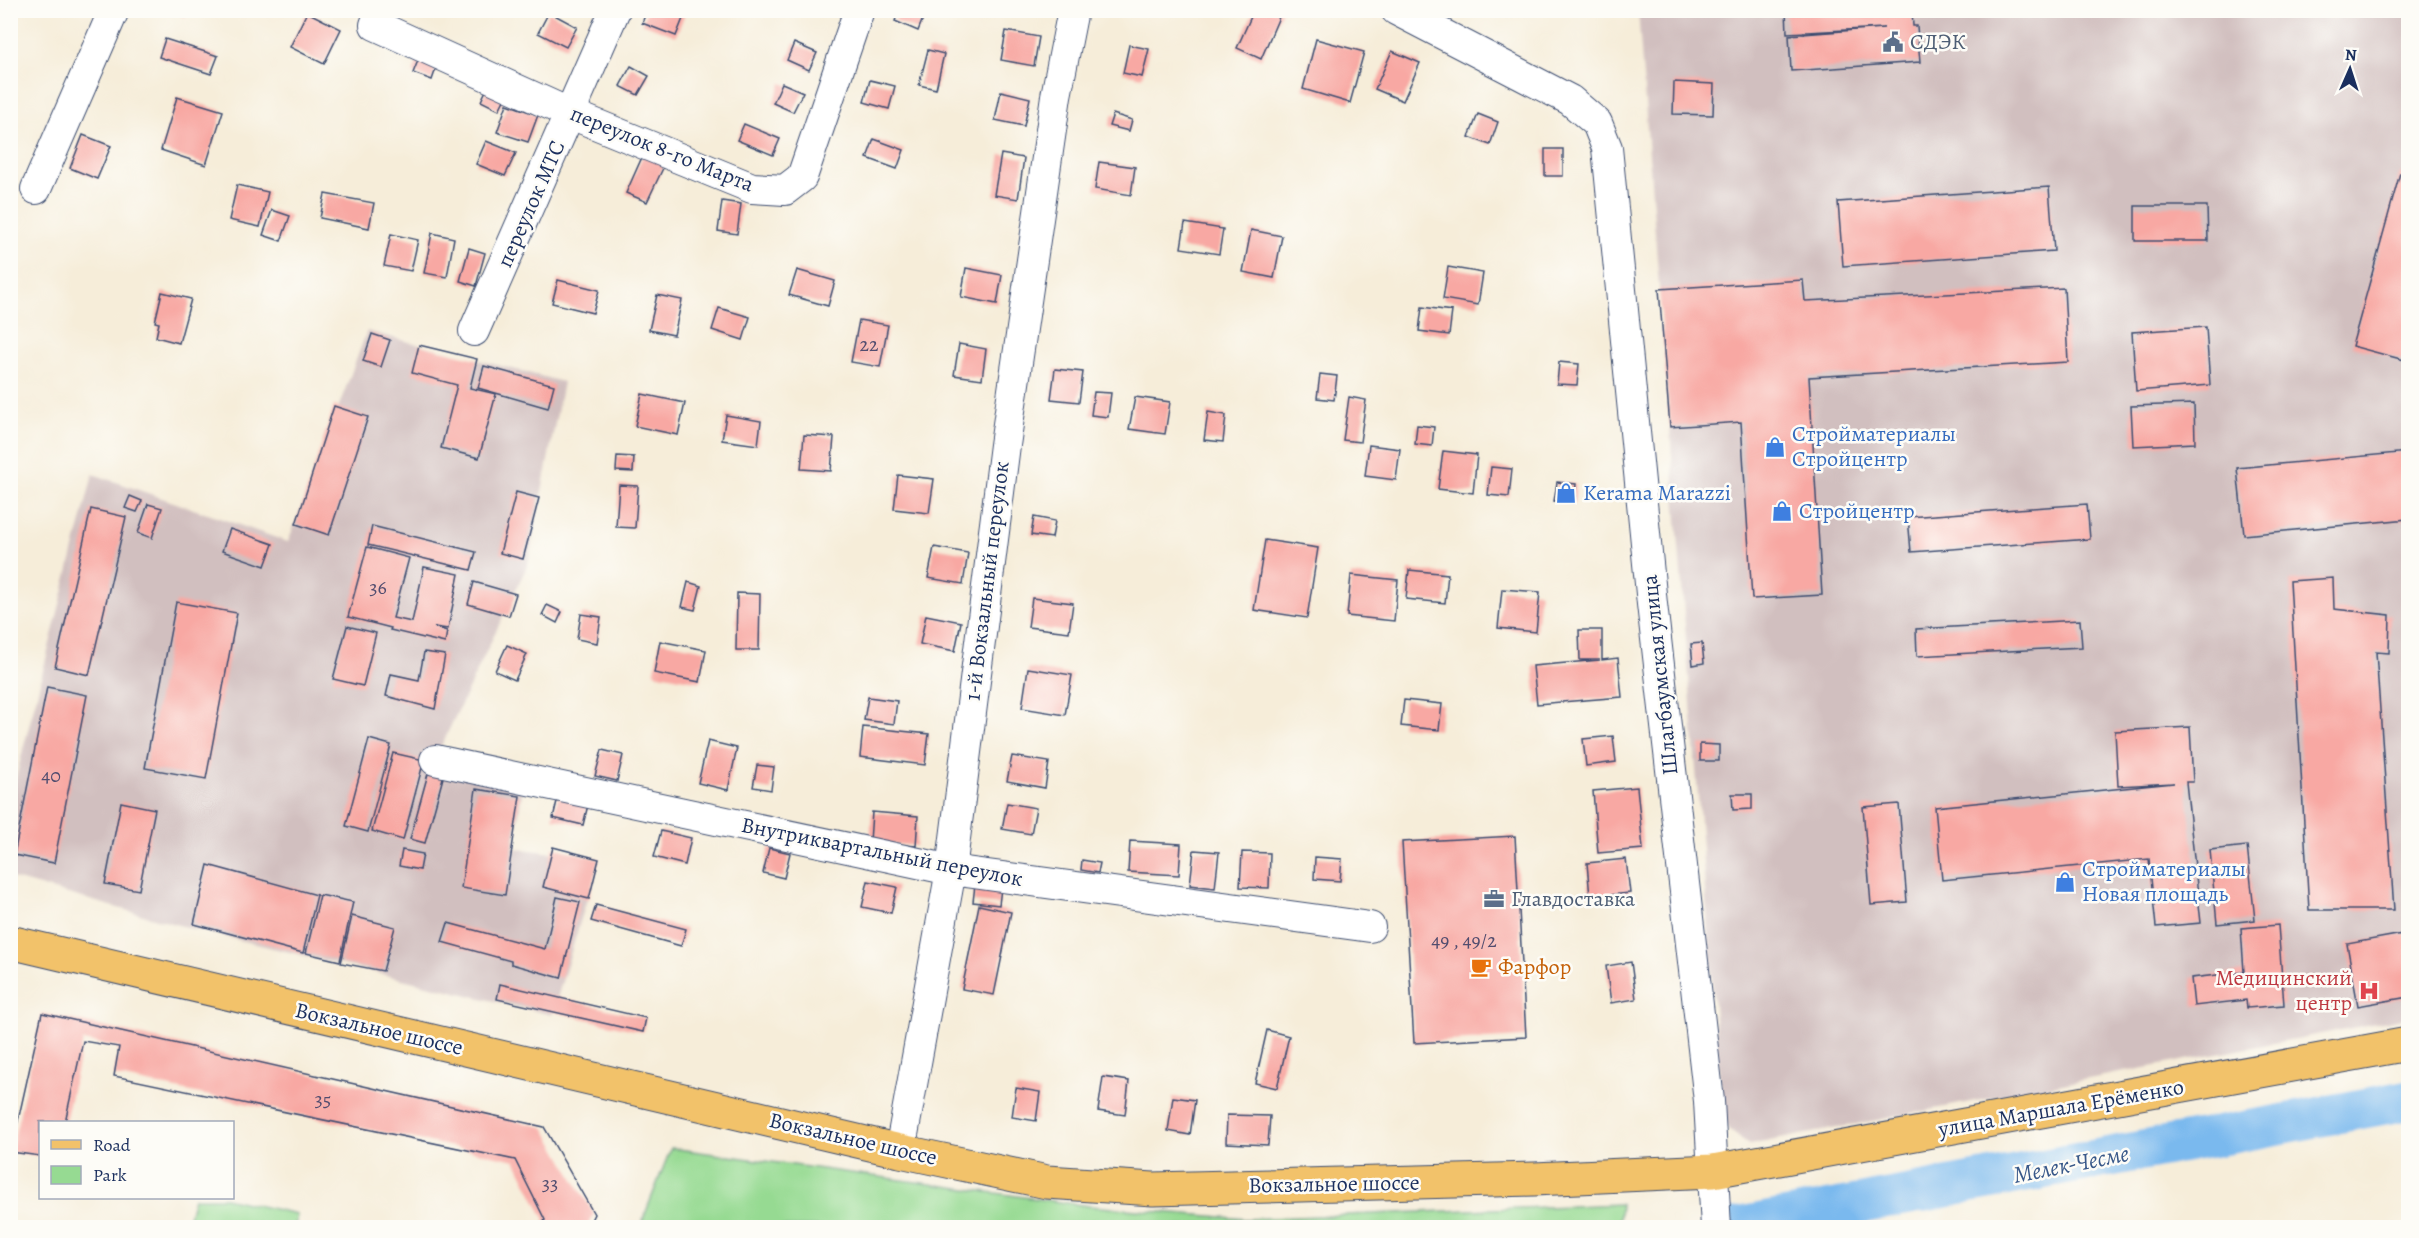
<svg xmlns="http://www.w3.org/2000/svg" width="2419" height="1238" viewBox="0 0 2419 1238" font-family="Alegreya,serif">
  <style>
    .industrial { fill: #d1bfbf }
    .green { fill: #96da92; stroke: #588478; stroke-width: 1.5 }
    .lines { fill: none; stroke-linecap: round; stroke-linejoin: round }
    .river { stroke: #7ab9ee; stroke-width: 40 }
    .building { fill: #f8a8a3 }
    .minor-casing { stroke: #3c4c70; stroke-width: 32 }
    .major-casing { stroke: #3c4c70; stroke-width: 35 }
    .minor { stroke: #fff; stroke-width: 30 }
    .major { stroke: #f2c26a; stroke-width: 33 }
    .labels { text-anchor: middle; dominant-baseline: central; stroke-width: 5; stroke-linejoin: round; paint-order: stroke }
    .number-label { font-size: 20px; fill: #524d6f }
    .service-label { font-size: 22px; fill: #4e5e75; stroke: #fdfcf7; text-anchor: start }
    .street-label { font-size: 22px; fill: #1b2f5e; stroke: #fdfcf7 }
    .shop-label { font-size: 22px; fill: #366cbe; stroke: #fdfcf7; text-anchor: start }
    .food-label { font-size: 22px; fill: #c56008; stroke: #fdfcf7; text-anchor: start }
    .health-label { font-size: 22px; fill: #be3a42; stroke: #fdfcf7; text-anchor: end }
    .water-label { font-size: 24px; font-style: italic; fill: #385889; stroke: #fdfcf7 }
  </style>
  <rect width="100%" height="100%" fill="#fdfcf7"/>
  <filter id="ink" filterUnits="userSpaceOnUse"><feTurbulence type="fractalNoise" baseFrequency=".0167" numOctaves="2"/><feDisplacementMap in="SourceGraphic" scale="12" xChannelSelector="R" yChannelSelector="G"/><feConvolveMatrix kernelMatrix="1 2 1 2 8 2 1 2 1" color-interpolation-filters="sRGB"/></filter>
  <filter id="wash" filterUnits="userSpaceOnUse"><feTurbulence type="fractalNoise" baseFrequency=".008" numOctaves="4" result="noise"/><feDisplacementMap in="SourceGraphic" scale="24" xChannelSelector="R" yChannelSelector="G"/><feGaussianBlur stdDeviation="1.35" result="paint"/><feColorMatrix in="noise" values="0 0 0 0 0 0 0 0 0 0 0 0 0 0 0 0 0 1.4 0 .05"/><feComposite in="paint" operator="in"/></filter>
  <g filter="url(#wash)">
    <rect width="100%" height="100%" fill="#f6edd9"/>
    <g class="industrial">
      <polygon points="1638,11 2408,11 2408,1017 1749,1145 1729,1130 1722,1110"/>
      <polygon points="367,331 563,382 528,564 435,759 524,779 514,848 599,859 552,1015 193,929 11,878 11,797 93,474 288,542"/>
    </g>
    <g class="green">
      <polygon points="671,1148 1089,1206 1246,1219 1621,1204 1619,1227 640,1227"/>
      <polygon points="194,1198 225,1198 297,1214 295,1227 186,1227"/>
    </g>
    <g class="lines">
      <polyline class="river" points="1733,1228 2408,1100"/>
    </g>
    <g id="blocks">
      <g class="building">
        <polygon points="169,10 187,10 185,17"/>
        <polygon points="647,10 684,10 686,11 676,36 642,23"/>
        <polygon points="899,10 910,10 924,16 918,31 895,21"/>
        <polygon points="1254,10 1282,10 1261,59 1237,48"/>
        <polygon points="1786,10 1912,10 1913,26 1917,26 1920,62 1791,71 1789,35 1884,28 1787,33"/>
        <polygon points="307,12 341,29 324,64 290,47"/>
        <polygon points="549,12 577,27 566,47 538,33"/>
        <polygon points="1006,31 1039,37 1034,66 1001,60"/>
        <polygon points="165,39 218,56 211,74 159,57"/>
        <polygon points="1316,39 1364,52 1350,103 1303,89"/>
        <polygon points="794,43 817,53 809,70 787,60"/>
        <polygon points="1129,45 1149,49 1142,77 1123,73"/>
        <polygon points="928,50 944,54 936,89 919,85"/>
        <polygon points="1392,51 1420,63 1403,101 1375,89"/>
        <polygon points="421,53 439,60 432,80 413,73"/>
        <polygon points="631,66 649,76 638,95 620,86"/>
        <polygon points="491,80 509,90 499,110 481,101"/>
        <polygon points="870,80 895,86 889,109 864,102"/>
        <polygon points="1674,82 1714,84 1713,115 1673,114"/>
        <polygon points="782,83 803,92 793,112 773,103"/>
        <polygon points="1001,91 1030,98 1024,126 995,120"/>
        <polygon points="177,97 223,111 206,165 161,150"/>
        <polygon points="507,104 538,115 528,142 497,132"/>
        <polygon points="1113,114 1132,120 1129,131 1109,126"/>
        <polygon points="1478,114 1498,122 1490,145 1469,137"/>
        <polygon points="744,124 780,139 773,155 737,140"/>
        <polygon points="83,135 111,146 97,179 70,168"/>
        <polygon points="874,139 904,150 897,169 867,158"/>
        <polygon points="486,141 516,153 505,176 476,164"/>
        <rect x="1545" y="149" width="18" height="27"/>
        <polygon points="1001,154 1024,158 1018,199 994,195"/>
        <polygon points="643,155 665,164 647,202 626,193"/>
        <polygon points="1099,162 1135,167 1131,195 1095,189"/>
        <polygon points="2400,173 2408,176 2408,361 2352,346"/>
        <polygon points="237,185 268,192 260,227 229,220"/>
        <polygon points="2049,187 2054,251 1843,266 1838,202"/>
        <polygon points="325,194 374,203 369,228 320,218"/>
        <polygon points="722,201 741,204 737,234 718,231"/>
        <polygon points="2135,206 2207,206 2208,241 2135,241"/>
        <polygon points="272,210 290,216 281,241 263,235"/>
        <polygon points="1185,223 1223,229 1219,254 1181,248"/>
        <polygon points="1251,230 1282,236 1274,278 1243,272"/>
        <polygon points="432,233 454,238 447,277 424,273"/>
        <polygon points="391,234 418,240 411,271 384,266"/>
        <polygon points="469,248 485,253 476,286 460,281"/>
        <polygon points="1448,267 1483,273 1478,305 1443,299"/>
        <polygon points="966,268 1002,275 997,304 961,297"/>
        <polygon points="797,270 835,281 828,306 789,295"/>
        <polygon points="558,280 599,290 593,313 552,303"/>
        <polygon points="1803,280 1805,301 2064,288 2068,362 1809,377 1822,595 1752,599 1741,422 1670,427 1659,289"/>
        <polygon points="162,292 191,299 179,343 156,337 159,323 155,322"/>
        <polygon points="657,295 682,300 674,335 649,330"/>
        <polygon points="1422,307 1452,311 1449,335 1419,331"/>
        <polygon points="719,308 750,317 743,340 712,330"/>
        <polygon points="859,320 888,325 880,367 851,362"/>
        <polygon points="2206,327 2210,385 2136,391 2132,332"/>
        <polygon points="372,334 390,340 381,367 363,361"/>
        <polygon points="959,344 986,349 982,379 954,375"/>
        <polygon points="419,345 477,359 470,388 496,394 479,458 441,448 457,385 412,373"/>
        <polygon points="1559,362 1579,364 1577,385 1557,384"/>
        <polygon points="484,366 554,385 548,408 478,388"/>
        <polygon points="1055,369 1083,372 1079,402 1051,399"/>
        <polygon points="1320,374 1337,376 1334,400 1317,398"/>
        <polygon points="1094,392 1111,393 1108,417 1091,415"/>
        <polygon points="642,394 685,403 678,435 635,426"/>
        <polygon points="1135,397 1170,402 1165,434 1129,429"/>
        <polygon points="1349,397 1366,400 1360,442 1343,440"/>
        <polygon points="2194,404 2195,443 2133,446 2131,406"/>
        <polygon points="334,406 368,417 329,535 296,524"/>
        <polygon points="1208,412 1226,415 1223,442 1204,440"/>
        <polygon points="726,415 761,421 758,445 722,440"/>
        <polygon points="1417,425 1434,427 1432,446 1415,444"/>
        <polygon points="804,435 834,437 831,471 801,469"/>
        <polygon points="1369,445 1400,449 1396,480 1365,476"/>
        <polygon points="1443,451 1477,455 1473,493 1438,489"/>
        <polygon points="2408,452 2408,519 2244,535 2237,468"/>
        <polygon points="617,456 634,457 633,472 616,471"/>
        <polygon points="1491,467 1512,469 1509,497 1488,495"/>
        <polygon points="898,475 934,479 929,513 894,509"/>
        <polygon points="1557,482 1576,484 1574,503 1554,501"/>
        <polygon points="619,485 638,486 635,528 616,527"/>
        <polygon points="516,492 539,498 523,559 500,553"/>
        <polygon points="130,496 142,501 137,512 125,508"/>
        <polygon points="148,504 162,508 152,538 138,533"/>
        <polygon points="2087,504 2090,539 1911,552 1908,517"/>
        <polygon points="91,509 126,517 89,675 55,667"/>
        <polygon points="1034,517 1055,521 1052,538 1031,535"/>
        <polygon points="372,526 476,552 471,570 368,545"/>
        <polygon points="230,529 273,544 265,566 222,551"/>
        <polygon points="1265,540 1318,548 1307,618 1254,610"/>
        <polygon points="367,547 409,558 393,618 412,622 424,567 459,574 448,629 434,627 447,631 445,643 390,630 391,628 348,617"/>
        <polygon points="934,547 968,553 963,584 928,578"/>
        <polygon points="1409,570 1448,574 1445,603 1406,599"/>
        <polygon points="1351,575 1398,580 1394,621 1347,616"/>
        <polygon points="2333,578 2334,609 2390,615 2389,653 2376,652 2394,910 2309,910 2290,581"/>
        <polygon points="474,582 516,594 509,616 468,604"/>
        <polygon points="688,582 701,586 695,610 682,607"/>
        <polygon points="1502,589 1540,592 1536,632 1498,628"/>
        <polygon points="737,593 760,594 759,650 736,650"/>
        <polygon points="1032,598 1073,603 1069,632 1028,627"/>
        <polygon points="176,602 237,613 206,779 145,768"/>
        <polygon points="547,605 562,612 557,623 542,615"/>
        <polygon points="581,614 601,617 597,643 577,639"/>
        <polygon points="926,615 961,622 955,651 920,644"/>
        <polygon points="2080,620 2082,647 1917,656 1916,629"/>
        <polygon points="347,626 376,633 363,686 333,679"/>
        <polygon points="1579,630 1602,630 1602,660 1618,658 1622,697 1537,704 1533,666 1600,660 1580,660"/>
        <polygon points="660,641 706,650 700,682 654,673"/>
        <polygon points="1702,643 1704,663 1693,665 1691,644"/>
        <polygon points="507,645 527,654 515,680 495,671"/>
        <polygon points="424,652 445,655 435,709 386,696 391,674 419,680"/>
        <polygon points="1028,668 1072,675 1065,715 1022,708"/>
        <polygon points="47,687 87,695 54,863 14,855"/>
        <polygon points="868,697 897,701 894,724 864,720"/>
        <polygon points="1404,700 1442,704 1439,730 1401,726"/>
        <polygon points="863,727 929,734 925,765 860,757"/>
        <polygon points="2190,727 2193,782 2186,782 2201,923 2156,927 2149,859 1942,880 1935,807 2174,783 2118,786 2115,731"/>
        <polygon points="1613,736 1616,762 1586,766 1583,739"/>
        <polygon points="369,739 391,745 368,832 346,826"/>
        <polygon points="708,741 737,748 728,790 698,783"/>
        <polygon points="1700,744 1719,745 1719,761 1700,761"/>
        <polygon points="602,750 623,755 617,781 595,776"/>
        <polygon points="393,753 424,760 403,840 372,831"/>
        <polygon points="1012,756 1049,762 1045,788 1007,781"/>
        <polygon points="757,765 774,767 771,790 753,787"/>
        <polygon points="429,770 444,774 425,843 410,839"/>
        <polygon points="1637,787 1643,849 1598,853 1593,791"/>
        <polygon points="476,789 520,796 505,895 461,888"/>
        <polygon points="1732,794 1752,794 1752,809 1733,810"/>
        <polygon points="558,797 588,805 583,825 553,818"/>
        <polygon points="121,802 155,809 139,890 105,884"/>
        <polygon points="1007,803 1036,808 1031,834 1002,829"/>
        <polygon points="1899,804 1907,902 1871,905 1863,807"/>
        <polygon points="872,812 918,816 916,846 870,842"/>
        <polygon points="661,831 691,838 685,865 654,857"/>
        <polygon points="1515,836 1526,1037 1414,1043 1402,842"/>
        <polygon points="1130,841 1181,844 1179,875 1128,872"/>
        <polygon points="2247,846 2255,920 2217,924 2210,850"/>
        <polygon points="553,847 599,859 589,899 543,887"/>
        <polygon points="769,848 790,853 784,878 763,873"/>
        <polygon points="402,850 423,854 420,870 399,866"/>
        <polygon points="1194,850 1219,852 1215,888 1190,885"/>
        <polygon points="1242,852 1270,853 1269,888 1240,887"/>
        <polygon points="1315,857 1342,859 1340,881 1314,879"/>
        <polygon points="1626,859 1630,893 1590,897 1587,863"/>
        <polygon points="1082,860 1100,863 1098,873 1081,870"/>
        <polygon points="208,865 317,895 303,953 194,924"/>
        <polygon points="868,881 897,887 891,913 862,907"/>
        <polygon points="975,885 1001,888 999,905 973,902"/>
        <polygon points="320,895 353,902 340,961 306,953"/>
        <polygon points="557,897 580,902 561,978 511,964 511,961 442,942 448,923 545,949"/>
        <polygon points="596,905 686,929 681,946 591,921"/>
        <polygon points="979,905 1011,912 994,995 962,989"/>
        <polygon points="352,916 395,927 383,971 341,963"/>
        <polygon points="2278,925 2284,1005 2247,1008 2246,1000 2194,1006 2191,978 2244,972 2241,928"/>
        <polygon points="2408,933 2408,997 2358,1006 2347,944"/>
        <polygon points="1631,962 1636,999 1611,1003 1606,966"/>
        <polygon points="500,984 646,1018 643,1032 497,999"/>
        <polygon points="42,1013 544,1127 594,1214 587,1228 540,1228 545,1220 515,1160 114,1076 119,1047 83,1041 65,1122 40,1122 40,1156 11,1152"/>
        <polygon points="1267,1030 1289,1036 1277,1088 1255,1083"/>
        <polygon points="1103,1077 1129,1081 1125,1115 1098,1111"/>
        <polygon points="1016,1088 1040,1092 1036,1121 1012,1117"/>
        <polygon points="1173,1097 1195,1100 1190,1135 1168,1131"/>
        <polygon points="1227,1115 1270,1116 1268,1145 1226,1143"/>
      </g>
    </g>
  </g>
  <g filter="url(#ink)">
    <use href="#blocks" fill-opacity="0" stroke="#3c4c70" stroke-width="1.5"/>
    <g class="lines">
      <g class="minor-casing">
        <g id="minor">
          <polyline points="381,10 375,25 571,114 752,188 785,190 802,177 859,10"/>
          <polyline points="1396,10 1570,100 1597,123 1607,148 1652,604 1709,1101 1716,1228"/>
          <polyline points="36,189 114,10"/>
          <polyline points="474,331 615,10"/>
          <polyline points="435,760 951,870 1370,927"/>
          <polyline points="900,1151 951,870 1005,445 1056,96 1073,10"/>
        </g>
      </g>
      <g class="major-casing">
        <polyline id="major" points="10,942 900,1151 1047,1182 1153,1189 1534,1179 1713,1171 2408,1044"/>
      </g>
      <use href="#minor" class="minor"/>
      <use href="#major" class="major"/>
    </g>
  </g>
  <defs>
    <g id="civic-bare" transform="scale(1.62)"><path d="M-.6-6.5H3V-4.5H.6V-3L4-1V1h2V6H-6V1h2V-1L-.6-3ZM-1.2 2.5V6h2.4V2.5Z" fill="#5c6f8a" stroke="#fdfcf7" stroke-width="2.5" paint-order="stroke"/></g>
    <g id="shop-bare" transform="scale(1.62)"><path d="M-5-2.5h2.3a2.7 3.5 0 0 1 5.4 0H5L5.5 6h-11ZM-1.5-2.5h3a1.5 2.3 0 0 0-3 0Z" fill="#3f7fe0" stroke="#fdfcf7" stroke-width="2.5" paint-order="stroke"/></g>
    <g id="office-bare" transform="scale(1.62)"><path d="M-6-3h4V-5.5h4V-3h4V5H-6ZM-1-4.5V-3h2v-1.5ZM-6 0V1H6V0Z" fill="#5c6f8a" stroke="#fdfcf7" stroke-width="2.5" paint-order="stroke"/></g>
    <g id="cafe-bare" transform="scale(1.62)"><path d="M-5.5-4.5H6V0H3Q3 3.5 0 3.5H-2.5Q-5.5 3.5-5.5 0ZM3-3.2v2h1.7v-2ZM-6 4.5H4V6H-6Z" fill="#e8710a" stroke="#fdfcf7" stroke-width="2.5" paint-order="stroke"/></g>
    <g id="hospital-bare" transform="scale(1.62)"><path d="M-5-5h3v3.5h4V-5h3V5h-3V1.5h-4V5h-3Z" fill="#e0444e" stroke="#fdfcf7" stroke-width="2.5" paint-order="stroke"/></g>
  </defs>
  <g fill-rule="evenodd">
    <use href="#civic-bare" x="1893" y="42"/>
    <use href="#shop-bare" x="1775" y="447"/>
    <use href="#shop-bare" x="1566" y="493"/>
    <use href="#shop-bare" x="1782" y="511"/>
    <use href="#shop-bare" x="2065" y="882"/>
    <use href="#office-bare" x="1494" y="899"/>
    <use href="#cafe-bare" x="1481" y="967"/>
    <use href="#hospital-bare" x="2369" y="991"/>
  </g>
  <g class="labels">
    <g class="number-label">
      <text x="869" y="344">22</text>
      <text x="378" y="587">36</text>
      <text x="51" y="775">40</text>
      <text x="1464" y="940">49 , 49/2</text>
      <text x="323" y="1099">35</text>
      <text x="550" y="1183">33</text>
    </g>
    <g class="service-label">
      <text x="1910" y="42">СДЭК</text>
      <text x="1511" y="899">Главдоставка</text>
    </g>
    <g class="street-label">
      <text transform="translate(662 149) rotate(22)">переулок 8-го Марта</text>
      <text transform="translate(531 204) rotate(-66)">переулок МТС</text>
      <text transform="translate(987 581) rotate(-83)">1-й Вокзальный переулок</text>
      <text transform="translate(1660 675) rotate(-96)">Шлагбаумская улица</text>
      <text transform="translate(882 852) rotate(11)">Внутриквартальный переулок</text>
      <text transform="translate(379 1029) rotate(13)">Вокзальное шоссе</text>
      <text transform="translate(2061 1108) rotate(-10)">улица Маршала Ерёменко</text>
      <text transform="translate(853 1139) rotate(13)">Вокзальное шоссе</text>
      <text transform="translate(1334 1184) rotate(-1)">Вокзальное шоссе</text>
    </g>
    <g class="shop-label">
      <text x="1792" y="434">Стройматериалы<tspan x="1792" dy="25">Стройцентр</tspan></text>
      <text x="1583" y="493">Kerama Marazzi</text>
      <text x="1799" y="511">Стройцентр</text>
      <text x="2082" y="869">Стройматериалы<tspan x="2082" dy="25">Новая площадь</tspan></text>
    </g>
    <g class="food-label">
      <text x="1498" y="967">Фарфор</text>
    </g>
    <g class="health-label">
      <text x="2352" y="978">Медицинский<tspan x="2352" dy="25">центр</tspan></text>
    </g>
    <g class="water-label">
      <text transform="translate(2071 1164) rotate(-11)">Мелек-Чесме</text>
    </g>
  </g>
  <rect width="2419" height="1238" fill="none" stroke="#fdfcf7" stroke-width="36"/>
  <rect x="39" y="1121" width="195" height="78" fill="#fdfcf7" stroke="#a3aaba" stroke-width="1.5"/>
  <rect x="51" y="1140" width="30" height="9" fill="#f2c26a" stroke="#a3aaba" stroke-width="1.5"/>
  <text x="93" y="1151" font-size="18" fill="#1b2f5e">Road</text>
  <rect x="51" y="1166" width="30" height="18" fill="#96da92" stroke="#a3aaba" stroke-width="1.5"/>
  <text x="93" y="1181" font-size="18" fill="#1b2f5e">Park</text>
  <g transform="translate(2350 69) rotate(3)" stroke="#fdfcf7" stroke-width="4.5" paint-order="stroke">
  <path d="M0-4.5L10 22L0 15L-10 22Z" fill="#1b2f5e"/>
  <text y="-9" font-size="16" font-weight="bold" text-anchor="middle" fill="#1b2f5e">N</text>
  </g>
</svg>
